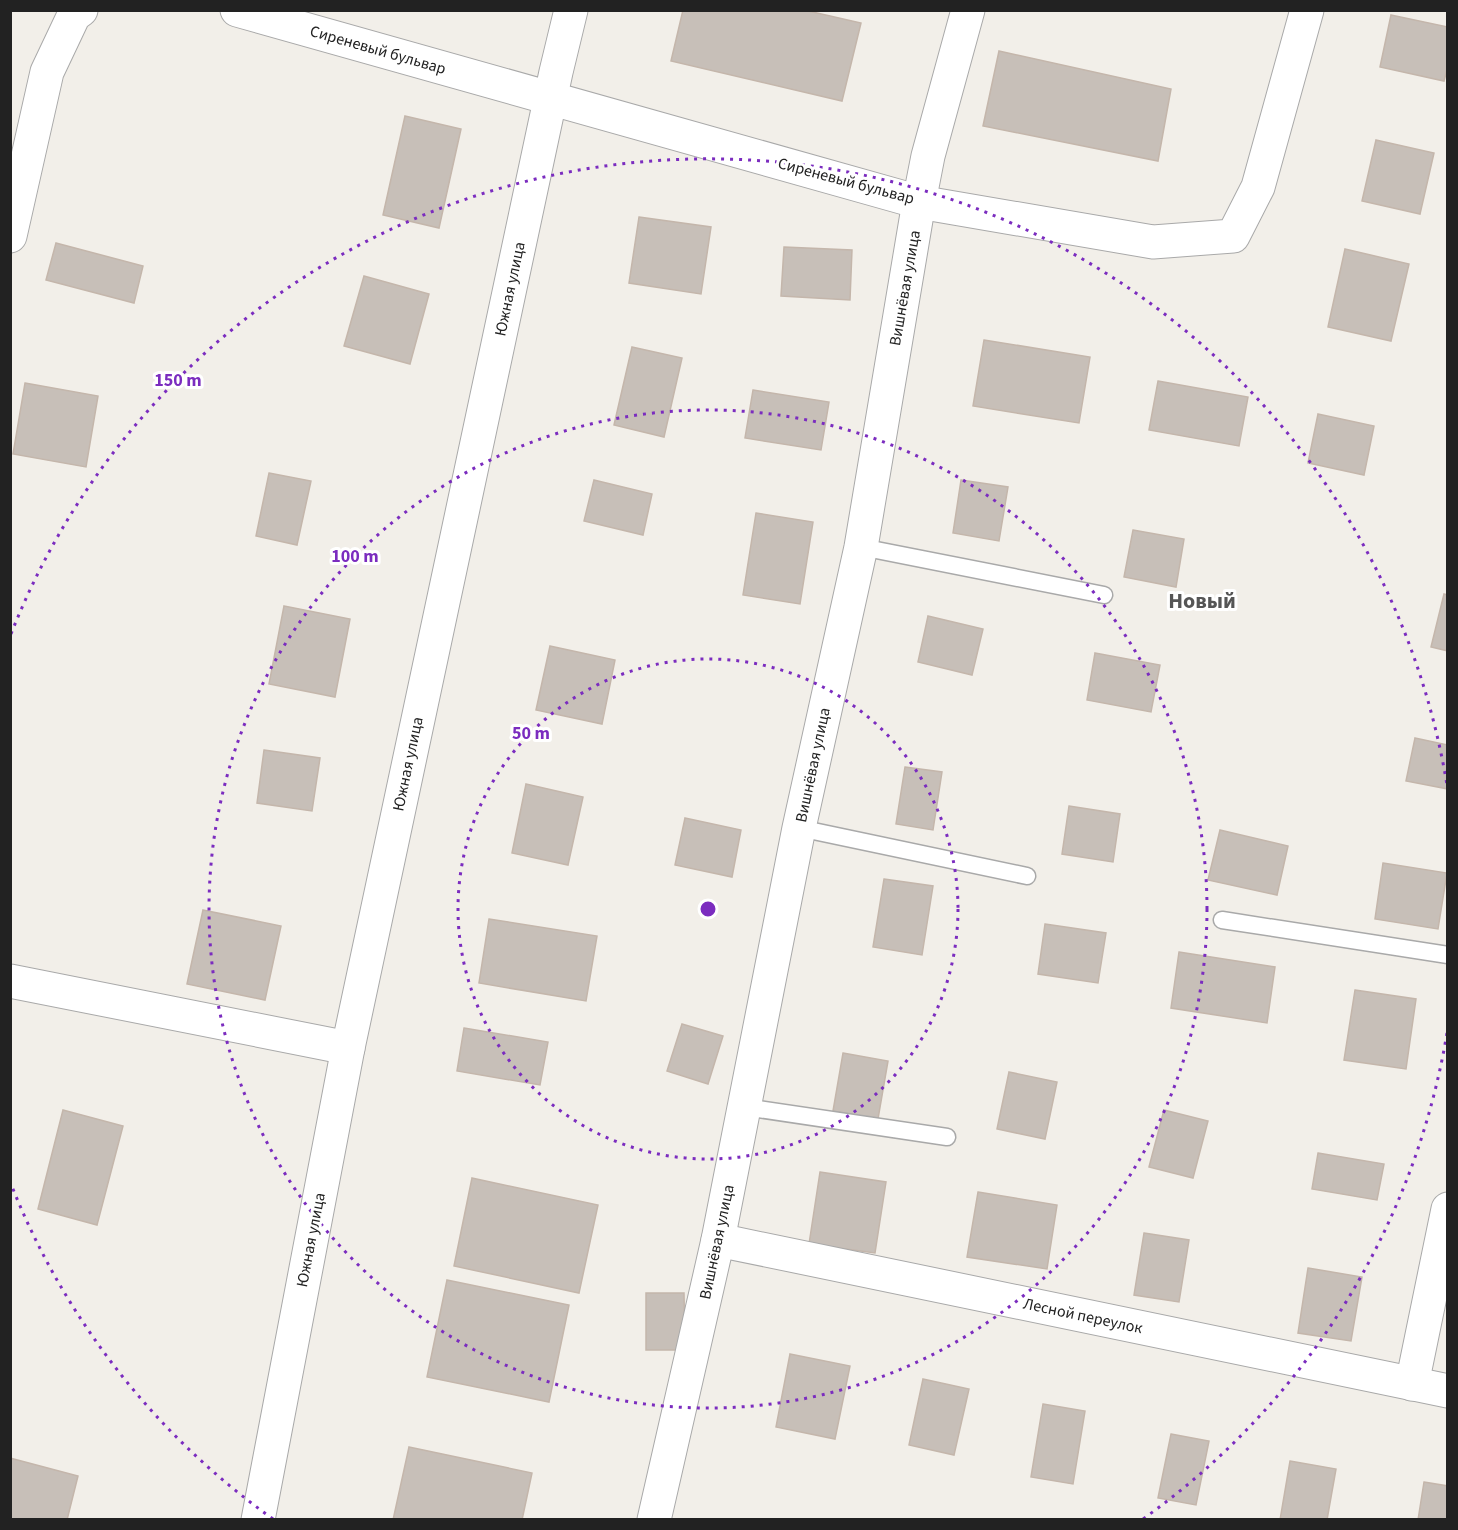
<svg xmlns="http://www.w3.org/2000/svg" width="1458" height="1530" viewBox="0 0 1458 1530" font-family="'Source Sans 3',sans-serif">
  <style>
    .building { fill: #c7bfb8; stroke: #c4b6ab; stroke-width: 1.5 }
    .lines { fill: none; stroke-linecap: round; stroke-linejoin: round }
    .service-casing { stroke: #a9a9a9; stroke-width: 19 }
    .minor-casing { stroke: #a9a9a9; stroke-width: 35 }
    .service { stroke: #fff; stroke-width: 16 }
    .minor { stroke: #fff; stroke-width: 33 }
    .ring { fill: none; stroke: #7b2cbf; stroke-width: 3; stroke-dasharray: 3 6 }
    .labels { text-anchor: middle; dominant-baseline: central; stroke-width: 6; stroke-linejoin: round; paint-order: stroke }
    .street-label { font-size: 16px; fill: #222; stroke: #fff }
    .district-label { font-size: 22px; font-weight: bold; fill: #555; stroke: #fff }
    .centre { fill: #7b2cbf; stroke: #fff; stroke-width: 3 }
    .ring-label { font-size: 18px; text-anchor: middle; font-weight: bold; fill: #7b2cbf; stroke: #fff; stroke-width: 6; stroke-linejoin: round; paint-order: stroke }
  </style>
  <rect width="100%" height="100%" fill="#f2efe9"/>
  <g class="building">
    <polygon points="683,10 804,10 861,23 842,101 671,61"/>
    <polygon points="1391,15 1448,27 1448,66 1444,81 1380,67"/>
    <polygon points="999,51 1171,89 1158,161 983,126"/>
    <polygon points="405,116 461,129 439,228 383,215"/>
    <polygon points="1376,140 1434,153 1420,214 1362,201"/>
    <polygon points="639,217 711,227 701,294 629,283"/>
    <polygon points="56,243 143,266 134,303 46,280"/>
    <polygon points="784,247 852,250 850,300 781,296"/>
    <polygon points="1345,249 1409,264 1391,341 1328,327"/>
    <polygon points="364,276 429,294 410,364 344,346"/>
    <polygon points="984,340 1090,357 1079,423 973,406"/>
    <polygon points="632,347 682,358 664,437 614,425"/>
    <polygon points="1158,381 1248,397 1239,446 1149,430"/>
    <polygon points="25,383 98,396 86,467 13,454"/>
    <polygon points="753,390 829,402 821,450 745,438"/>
    <polygon points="1318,414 1374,426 1364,475 1308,463"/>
    <polygon points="269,473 311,481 297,545 256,536"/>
    <polygon points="594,480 652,494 643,535 584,521"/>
    <polygon points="961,480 1008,487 999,541 953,533"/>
    <polygon points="756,513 813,522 800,604 743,595"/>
    <polygon points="1133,530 1184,539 1176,587 1124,577"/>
    <polygon points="1444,594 1448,595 1448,651 1431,647"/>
    <polygon points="284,606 350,619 335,697 269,684"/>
    <polygon points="928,616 983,629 972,675 918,662"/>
    <polygon points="550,646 615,660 602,724 536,710"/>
    <polygon points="1095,653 1160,665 1151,712 1087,700"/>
    <polygon points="1415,738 1448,745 1448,789 1406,781"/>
    <polygon points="264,750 320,758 312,811 257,803"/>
    <polygon points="905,767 942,772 933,830 896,824"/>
    <polygon points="526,784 583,797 568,865 512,853"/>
    <polygon points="1069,806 1120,814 1113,862 1062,854"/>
    <polygon points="685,818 741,830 732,877 675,865"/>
    <polygon points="1220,830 1288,846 1277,895 1208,880"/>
    <polygon points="1383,863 1447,873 1438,929 1375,919"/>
    <polygon points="884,879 933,886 922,955 873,947"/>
    <polygon points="203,910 281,926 265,1000 187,984"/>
    <polygon points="489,919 597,936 586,1001 479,983"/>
    <polygon points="1045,924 1106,933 1098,983 1038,974"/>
    <polygon points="1179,952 1275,967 1267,1023 1171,1008"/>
    <polygon points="1355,990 1416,999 1406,1069 1344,1060"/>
    <polygon points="682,1024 723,1036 708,1084 667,1071"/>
    <polygon points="464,1028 548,1042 540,1085 457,1071"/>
    <polygon points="843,1053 888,1061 878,1119 833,1111"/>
    <polygon points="1009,1072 1057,1082 1045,1139 997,1129"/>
    <polygon points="63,1110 123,1126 97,1225 38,1209"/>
    <polygon points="1164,1110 1208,1121 1193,1178 1149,1167"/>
    <polygon points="1318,1153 1384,1164 1377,1200 1312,1189"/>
    <polygon points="820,1172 886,1182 875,1253 809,1244"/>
    <polygon points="472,1178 598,1205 579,1293 454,1266"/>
    <polygon points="978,1192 1057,1205 1047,1269 967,1257"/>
    <polygon points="1144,1233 1189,1240 1179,1302 1134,1295"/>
    <polygon points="1308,1268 1362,1277 1351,1341 1298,1333"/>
    <polygon points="447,1280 569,1305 549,1402 427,1377"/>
    <polygon points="646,1293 684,1293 685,1350 646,1350"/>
    <polygon points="790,1354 850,1366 835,1439 776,1427"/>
    <polygon points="923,1379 969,1389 954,1455 909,1445"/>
    <polygon points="1043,1404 1085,1411 1073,1484 1031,1477"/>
    <polygon points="1171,1434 1209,1441 1196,1505 1158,1498"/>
    <polygon points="409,1447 532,1473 522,1520 393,1520"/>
    <polygon points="10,1458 78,1476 67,1520 10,1520"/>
    <polygon points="1290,1461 1336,1469 1327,1520 1280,1520"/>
    <polygon points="1424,1482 1448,1486 1448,1520 1418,1520"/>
  </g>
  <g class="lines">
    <g class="service-casing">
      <g id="service">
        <polyline points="861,547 1104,595"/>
        <polyline points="799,828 1027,876"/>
        <polyline points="1222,920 1448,955"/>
        <polyline points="745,1107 947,1137"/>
      </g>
    </g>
    <g class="minor-casing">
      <g id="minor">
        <polyline points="237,10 919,202 1153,242 1233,236 1258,187 1307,10"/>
        <polyline points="10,236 47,72 74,15 81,10"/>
        <polyline points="10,981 348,1048"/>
        <polyline points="718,1240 1448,1391"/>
        <polyline points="1412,1384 1448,1209"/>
        <polyline points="258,1520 348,1048 556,72 571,10"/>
        <polyline points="654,1520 718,1240 799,828 861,547 919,202 928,156 968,10"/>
      </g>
    </g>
    <use href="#service" class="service"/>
    <use href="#minor" class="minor"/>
  </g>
  <g class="ring">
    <circle cx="708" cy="909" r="250"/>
    <circle cx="708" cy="909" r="499"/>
    <path d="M1447 1033A749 749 0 0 1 1143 1519M273 1519A749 749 0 0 1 11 1184M11 634A749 749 0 0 1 1447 785"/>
  </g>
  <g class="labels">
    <g class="street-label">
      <text transform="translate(378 50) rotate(16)">Сиреневый бульвар</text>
      <text transform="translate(846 181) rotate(15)">Сиреневый бульвар</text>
      <text transform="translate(905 288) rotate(-80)">Вишнёвая улица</text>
      <text transform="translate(510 289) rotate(-78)">Южная улица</text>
      <text transform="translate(408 764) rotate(-78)">Южная улица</text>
      <text transform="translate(813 765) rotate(-78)">Вишнёвая улица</text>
      <text transform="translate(311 1240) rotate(-79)">Южная улица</text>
      <text transform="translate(717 1242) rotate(-78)">Вишнёвая улица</text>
      <text transform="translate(1083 1316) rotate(12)">Лесной переулок</text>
    </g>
    <g class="district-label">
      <text x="1202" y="601">Новый</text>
    </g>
  </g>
  <circle cx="708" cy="909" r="9" class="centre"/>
  <g class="ring-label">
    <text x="178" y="386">150 m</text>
    <text x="355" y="562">100 m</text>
    <text x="531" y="739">50 m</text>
  </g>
  <rect width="1458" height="1530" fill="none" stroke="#222222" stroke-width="24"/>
</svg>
